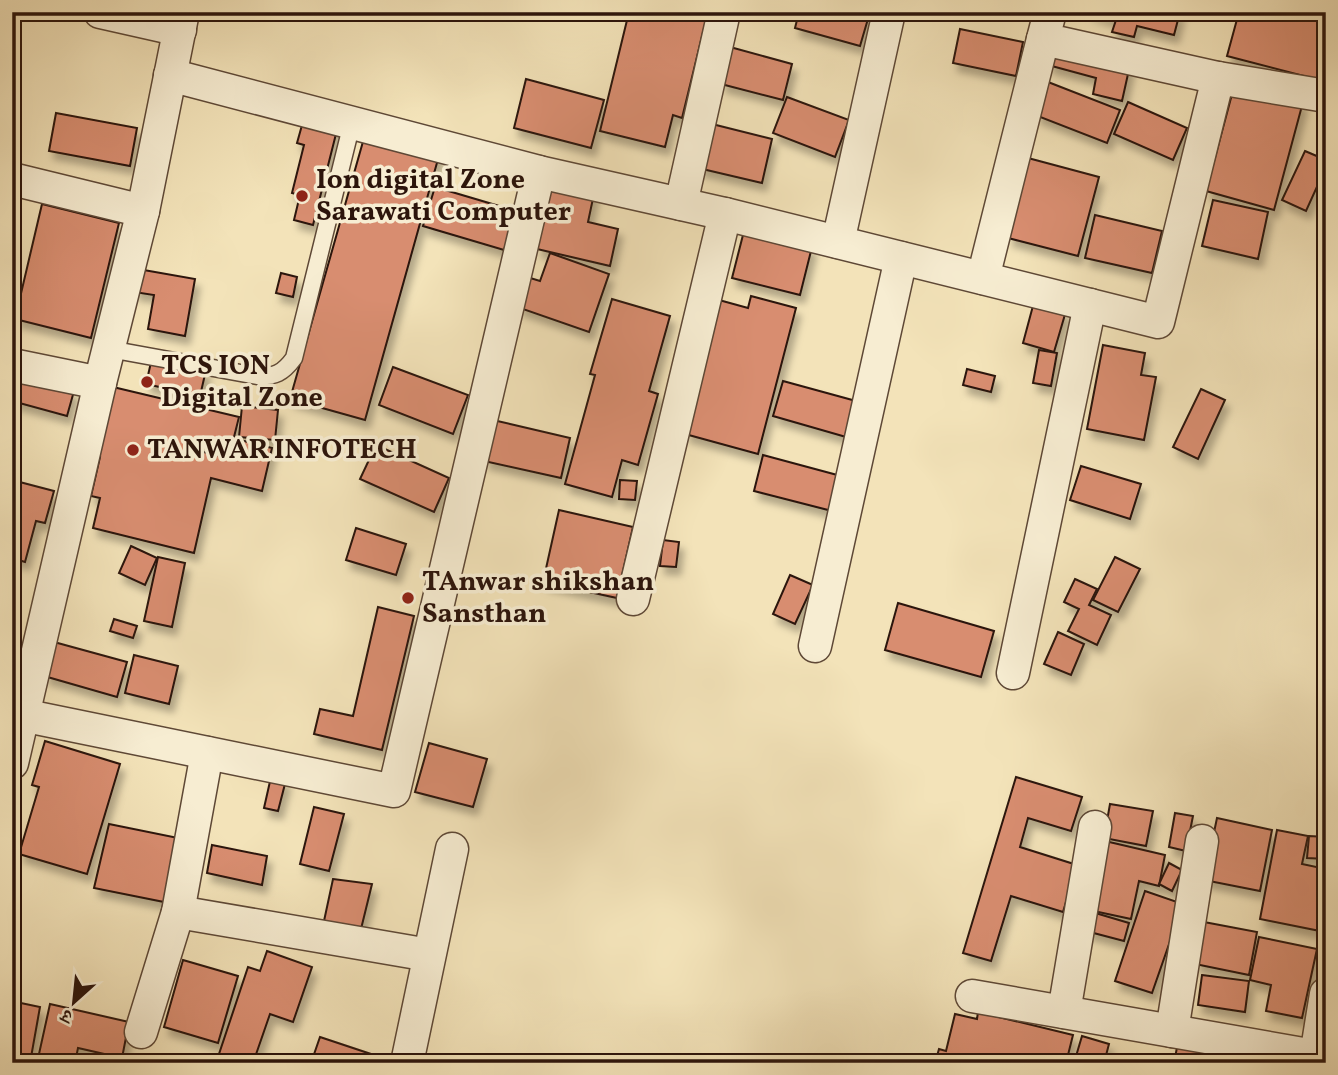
<svg xmlns="http://www.w3.org/2000/svg" width="1338" height="1075" viewBox="0 0 1338 1075" font-family="Vollkorn,'Noto Serif Devanagari',serif">
  <style>
    .building { fill: #d88d70; stroke: #2c140b; stroke-width: 2; filter: url(#shadow) }
    .lines { fill: none; stroke-linecap: round; stroke-linejoin: round }
    .lane-casing { stroke: #5e4836; stroke-width: 19 }
    .street-casing { stroke: #5e4836; stroke-width: 35 }
    .lane { stroke: #f7edd2; stroke-width: 16 }
    .street { stroke: #f7edd2; stroke-width: 32 }
    .poi-dot { fill: #8f2418; stroke: #f7edd2; stroke-width: 2.5 }
    .labels { text-anchor: middle; dominant-baseline: central; stroke-width: 7; stroke-linejoin: round; paint-order: stroke }
    .poi-label { font-size: 28px; font-weight: bold; fill: #2c140b; stroke: #f7edd2; text-anchor: start }
  </style>
  <defs>
    <filter id="shadow"><feDropShadow dx="4.5" dy="8" stdDeviation="3.5" flood-color="#0004"/></filter>
  </defs>
  <rect width="100%" height="100%" fill="#f3e3b9"/>
  <filter id="stains"><feTurbulence type="fractalNoise" baseFrequency=".00286" numOctaves="4"/><feColorMatrix values="0 0 0 0 .2 0 0 0 0 .09 0 0 0 0 .02 0 0 0 .5 -.17"/></filter>
  <radialGradient id="worn" r=".72"><stop offset=".6" stop-color="#630" stop-opacity="0"/><stop offset="1" stop-color="#630" stop-opacity=".3"/></radialGradient>
  <g class="building">
    <polygon points="629,12 708,12 682,118 673,115 665,147 600,131"/>
    <polygon points="799,12 870,12 860,46 795,28"/>
    <polygon points="1088,12 1180,12 1174,35 1137,26 1134,37 1112,32 1116,20"/>
    <polygon points="1239,12 1326,12 1326,71 1323,81 1227,56"/>
    <polygon points="960,29 1023,42 1016,76 953,63"/>
    <polygon points="1051,45 1130,65 1122,101 1093,94 1096,78 1048,65"/>
    <polygon points="730,47 792,64 783,100 721,84"/>
    <polygon points="526,79 604,100 591,148 514,128"/>
    <polygon points="1048,82 1120,110 1107,143 1035,115"/>
    <polygon points="1235,83 1303,102 1274,210 1206,191"/>
    <polygon points="787,97 849,120 835,157 773,133"/>
    <polygon points="1128,102 1187,128 1173,160 1114,134"/>
    <polygon points="56,113 137,128 130,166 49,151"/>
    <polygon points="304,118 338,126 313,225 294,220 300,195 292,193 304,145 297,143"/>
    <polygon points="708,123 772,139 762,183 698,168"/>
    <polygon points="366,131 440,152 365,420 290,399"/>
    <polygon points="1305,151 1326,160 1326,167 1306,211 1282,200"/>
    <polygon points="1028,158 1099,177 1078,256 1008,238"/>
    <polygon points="553,179 595,189 588,222 618,229 610,266 537,249"/>
    <polygon points="435,187 516,211 504,250 423,226"/>
    <polygon points="1213,200 1268,212 1258,259 1202,246"/>
    <polygon points="42,204 119,223 91,338 15,319"/>
    <polygon points="1095,215 1162,231 1152,273 1085,258"/>
    <polygon points="744,231 812,247 800,295 732,278"/>
    <polygon points="550,253 609,274 589,332 517,307 527,277 540,281"/>
    <polygon points="138,269 195,279 185,336 148,329 154,295 134,292"/>
    <polygon points="281,273 297,277 293,297 276,293"/>
    <polygon points="751,296 796,308 758,454 685,434 719,300 748,308"/>
    <polygon points="612,299 670,316 649,391 658,394 638,465 622,460 612,497 565,484 595,375 590,374"/>
    <polygon points="1034,302 1066,311 1054,352 1023,343"/>
    <polygon points="1103,345 1145,353 1141,375 1156,377 1144,440 1087,429"/>
    <polygon points="1039,350 1057,353 1051,386 1033,383"/>
    <polygon points="152,358 206,370 200,396 146,384"/>
    <polygon points="393,367 468,395 453,434 379,405"/>
    <polygon points="967,369 995,376 991,392 963,385"/>
    <polygon points="12,374 74,391 67,416 12,401"/>
    <polygon points="783,381 856,401 846,437 773,416"/>
    <polygon points="113,387 239,417 231,449 196,441 194,450 235,459 240,440 272,448 262,491 211,478 194,553 93,528 100,498 91,496 100,457 97,456"/>
    <polygon points="1201,389 1225,400 1198,459 1173,447"/>
    <polygon points="242,406 278,410 275,440 239,437"/>
    <polygon points="493,420 570,438 561,478 484,461"/>
    <polygon points="376,445 449,478 434,512 360,479"/>
    <polygon points="763,455 841,476 832,511 754,491"/>
    <polygon points="1081,466 1141,484 1130,519 1070,500"/>
    <polygon points="12,480 54,491 45,523 36,521 25,562 12,558"/>
    <polygon points="620,480 637,481 635,500 619,499"/>
    <polygon points="559,510 633,527 617,598 543,582"/>
    <polygon points="356,528 406,544 396,575 346,560"/>
    <polygon points="663,540 679,542 676,567 660,566"/>
    <polygon points="131,546 157,558 145,585 119,573"/>
    <polygon points="158,557 185,563 172,627 144,621"/>
    <polygon points="1115,557 1140,569 1118,612 1093,600"/>
    <polygon points="790,575 813,585 795,624 773,614"/>
    <polygon points="1075,579 1097,589 1089,605 1111,615 1097,645 1068,631 1079,609 1064,602"/>
    <polygon points="898,603 994,631 981,677 885,650"/>
    <polygon points="378,607 414,616 382,750 314,734 320,709 353,716"/>
    <polygon points="114,619 137,626 133,638 110,631"/>
    <polygon points="1058,632 1084,644 1071,675 1044,664"/>
    <polygon points="54,642 127,662 117,697 44,676"/>
    <polygon points="134,655 178,666 169,704 125,693"/>
    <polygon points="45,741 120,764 87,874 19,854 39,787 32,785"/>
    <polygon points="429,743 487,759 473,807 415,792"/>
    <polygon points="271,777 286,780 278,811 264,808"/>
    <polygon points="1016,777 1082,797 1071,831 1028,818 1020,847 1077,865 1063,912 1011,896 991,961 963,953"/>
    <polygon points="1110,804 1153,811 1146,846 1104,838"/>
    <polygon points="314,807 344,814 329,871 300,864"/>
    <polygon points="1175,813 1193,816 1186,851 1169,847"/>
    <polygon points="1217,818 1272,830 1260,891 1204,880"/>
    <polygon points="109,824 183,839 174,904 94,888"/>
    <polygon points="1277,830 1308,836 1302,864 1326,869 1326,901 1320,931 1260,919"/>
    <polygon points="1309,836 1326,837 1326,859 1307,858"/>
    <polygon points="1105,841 1165,855 1159,886 1139,881 1131,919 1089,910"/>
    <polygon points="212,845 267,856 262,885 207,873"/>
    <polygon points="1169,863 1182,870 1172,891 1159,884"/>
    <polygon points="333,879 372,884 361,929 324,921"/>
    <polygon points="1145,891 1183,904 1152,993 1115,981"/>
    <polygon points="1092,912 1129,923 1124,941 1086,931"/>
    <polygon points="1204,922 1257,932 1249,975 1195,964"/>
    <polygon points="1259,937 1317,949 1302,1018 1266,1011 1271,985 1250,980"/>
    <polygon points="267,951 312,967 293,1022 270,1014 253,1063 216,1063 248,967 260,971"/>
    <polygon points="183,960 238,976 218,1043 164,1027"/>
    <polygon points="1202,975 1249,981 1245,1012 1198,1005"/>
    <polygon points="16,1002 40,1007 30,1063 12,1063 12,1022"/>
    <polygon points="50,1004 129,1022 122,1058 78,1048 75,1063 37,1063"/>
    <polygon points="978,1012 1073,1035 1066,1063 935,1063 939,1049 946,1051 955,1014 977,1019"/>
    <polygon points="1082,1036 1109,1044 1104,1063 1074,1063"/>
    <polygon points="320,1037 383,1058 382,1063 311,1063"/>
    <polygon points="1179,1037 1209,1044 1205,1063 1174,1063"/>
  </g>
  <g class="lines">
    <g class="lane-casing">
      <path id="lane" d="M109,349l148,27c18,1 26,-3 37,-18l58,-235"/>
    </g>
    <g class="street-casing">
      <g id="street">
        <polyline points="100,12 180,30"/>
        <polyline points="1050,12 1043,39 1218,78 1326,96"/>
        <polyline points="170,75 539,172 725,214 1158,322 1218,78"/>
        <polyline points="12,179 143,211"/>
        <polyline points="681,204 724,12"/>
        <polyline points="838,242 889,12"/>
        <polyline points="983,278 1043,39"/>
        <polyline points="12,365 100,383"/>
        <polyline points="633,599 725,214"/>
        <polyline points="815,646 901,258"/>
        <polyline points="1013,673 1090,305"/>
        <polyline points="12,713 394,791 539,172"/>
        <polyline points="12,763 100,383 143,211 183,12"/>
        <polyline points="178,912 429,955"/>
        <polyline points="972,996 1326,1058"/>
        <polyline points="1064,1012 1095,827"/>
        <polyline points="1172,1031 1202,841"/>
        <polyline points="141,1032 178,912 207,753"/>
        <polyline points="1316,1056 1326,994"/>
        <polyline points="407,1063 452,849"/>
      </g>
    </g>
    <use href="#lane" class="lane"/>
    <use href="#street" class="street"/>
  </g>
  <g class="poi-dot">
    <circle cx="302" cy="196" r="7"/>
    <circle cx="147" cy="382" r="7"/>
    <circle cx="133" cy="450" r="7"/>
    <circle cx="408" cy="598" r="7"/>
  </g>
  <g class="labels">
    <g class="poi-label">
      <text x="316" y="180">Ion digital Zone<tspan x="316" dy="32">Sarawati Computer</tspan></text>
      <text x="161" y="366">TCS ION<tspan x="161" dy="32">Digital Zone</tspan></text>
      <text x="147" y="450">TANWAR INFOTECH</text>
      <text x="422" y="582">TAnwar shikshan<tspan x="422" dy="32">Sansthan</tspan></text>
    </g>
  </g>
  <rect width="1338" height="1075" fill="none" stroke="#f3e3b9" stroke-width="42"/>
  <rect x="14" y="14" width="1310" height="1047" fill="none" stroke="#2c140b" stroke-width="3.5"/>
  <rect x="21" y="21" width="1296" height="1033" fill="none" stroke="#2c140b" stroke-width="2"/>
  <g transform="translate(74 1002) rotate(207)" stroke="#f7edd2" stroke-width="5" paint-order="stroke">
  <path d="M0-5L12 26L0 18L-12 26Z" fill="#2c140b"/>
  <text y="-10" font-size="19" font-weight="bold" text-anchor="middle" fill="#2c140b">उ</text>
  </g>
  <rect width="100%" height="100%" filter="url(#stains)"/>
  <rect width="100%" height="100%" fill="url(#worn)"/>
</svg>
